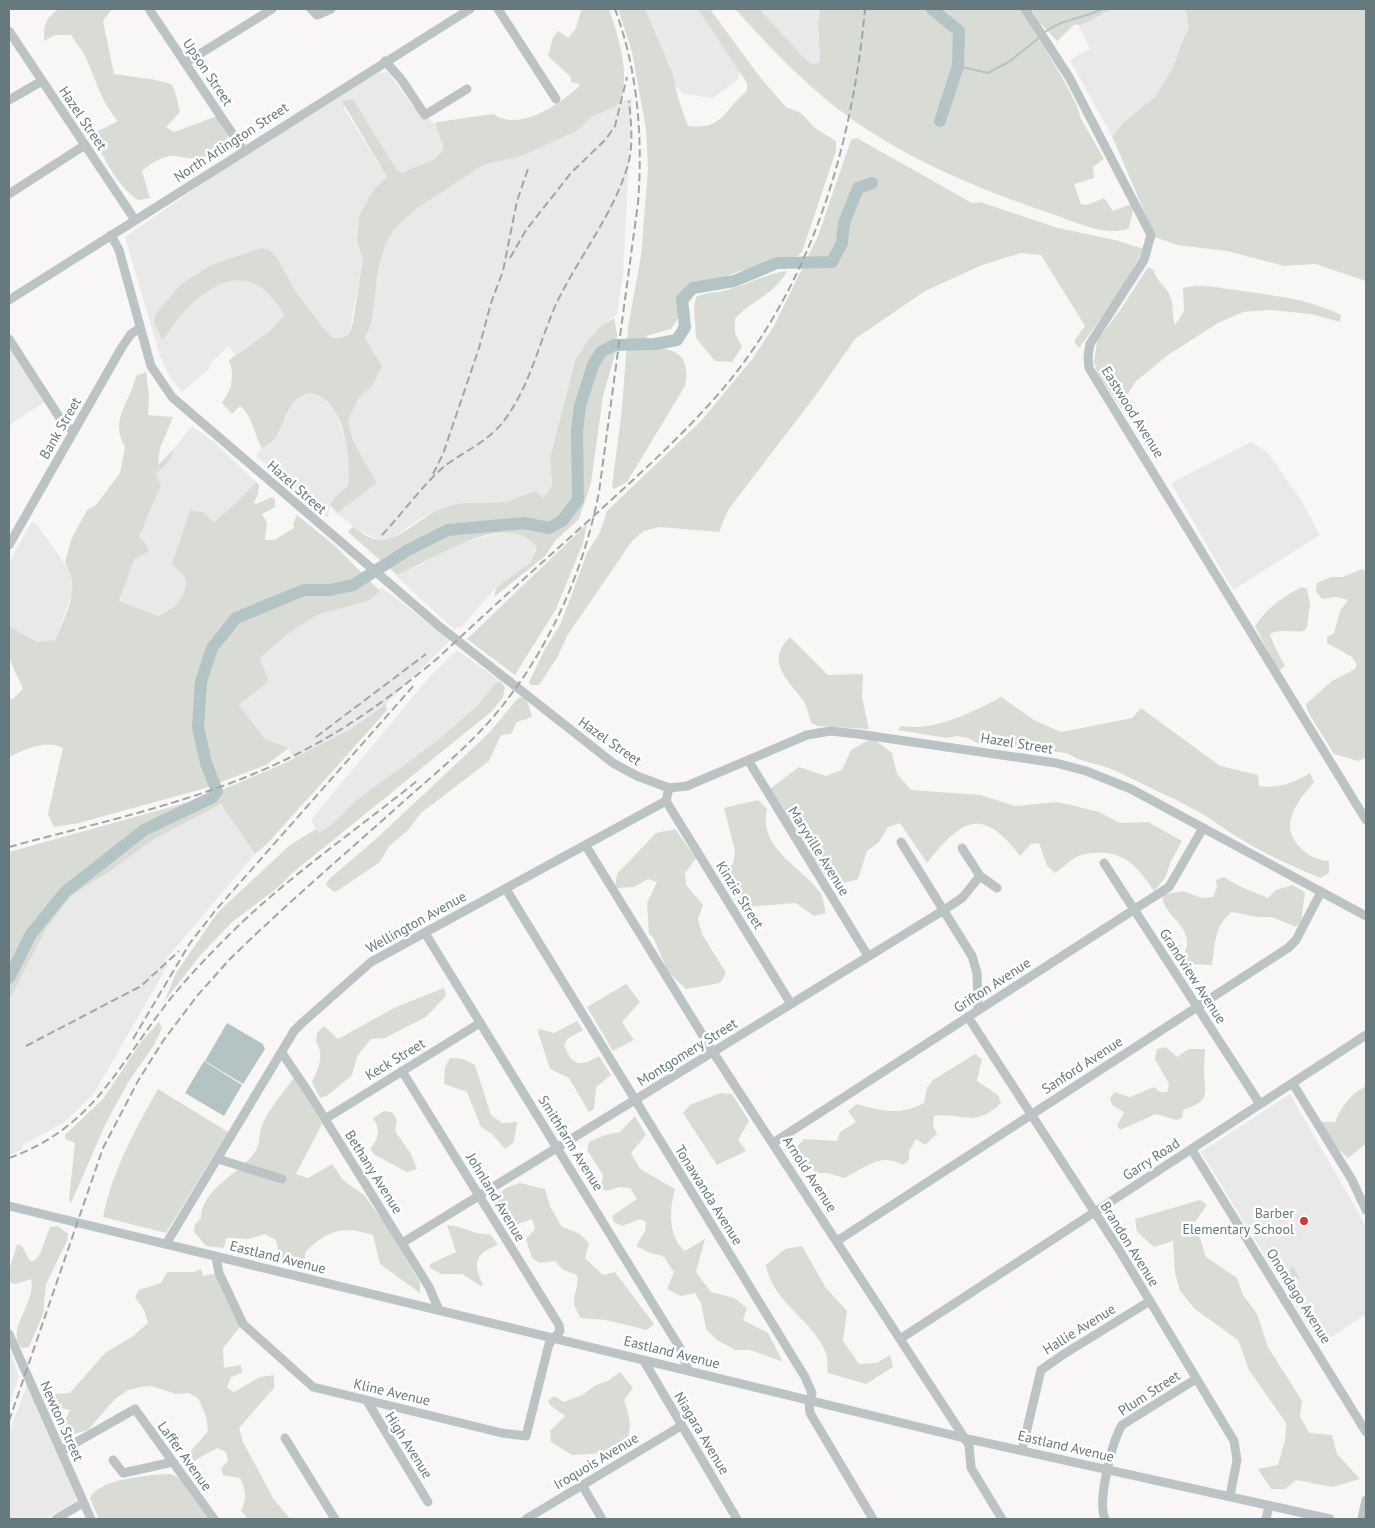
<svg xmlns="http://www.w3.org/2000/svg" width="1375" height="1528" viewBox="0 0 1375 1528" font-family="'PT Sans',sans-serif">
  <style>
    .built { fill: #e8e9e8 }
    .green { fill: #d9dcd5 }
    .water { fill: #b4c4c4 }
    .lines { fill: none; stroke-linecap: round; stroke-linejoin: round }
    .stream { stroke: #b4c4c4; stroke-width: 2 }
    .river { stroke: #b4c4c4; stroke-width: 12 }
    .minor { stroke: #bcc3c4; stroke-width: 9 }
    .rail { stroke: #9da6a9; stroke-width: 2; stroke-dasharray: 8 4; stroke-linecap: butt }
    .poi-dot { fill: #d5383a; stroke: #fff; stroke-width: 2 }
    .labels { text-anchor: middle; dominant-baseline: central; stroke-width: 5; stroke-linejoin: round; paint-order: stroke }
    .street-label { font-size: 14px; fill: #65797e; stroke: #fff }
    .poi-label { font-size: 14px; fill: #65797e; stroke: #fff; text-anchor: end }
  </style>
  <rect width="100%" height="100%" fill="#f8f7f5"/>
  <g class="built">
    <polygon points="641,9 703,9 743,64 737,80 713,98 684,94 668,79"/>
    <polygon points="752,9 820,9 818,24 820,62 818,78"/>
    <polygon points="1112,9 1185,9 1189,28 1182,42 1174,65 1156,96 1124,122 1112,136 1070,60 1090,49 1078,24"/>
    <polygon points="388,72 411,104 435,124 444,148 440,154 426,164 403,174 397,170 353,99 343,107 387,177 374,189 359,216 357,241 363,259 349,334 343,338 334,338 329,335 298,295 277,258 180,285 155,315 154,323 162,340 184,311 213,286 240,278 252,281 273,296 284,314 269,332 238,353 235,355 229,346 210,364 209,369 182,392 168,374 160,356 125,237 221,171 377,73"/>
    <polygon points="632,98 623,275 617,314 601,326 575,361 550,458 552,486 543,498 529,492 521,498 506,502 447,506 423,517 392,538 382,541 359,531 337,513 377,483 353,441 348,421 358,399 372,386 365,340 372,321 378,269 385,246 393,230 416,209 483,165 500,161 531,150 577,131 591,116 615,106 622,101"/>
    <polygon points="9,343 46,401 9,425"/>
    <polygon points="308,393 322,397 335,410 347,445 350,464 348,486 335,497 330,505 328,518 256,456 262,448 270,445 279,433 294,401"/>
    <polygon points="192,426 215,443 256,482 236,503 214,522 203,512 177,567 185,577 184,595 177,607 159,616 119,601 134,560 146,544 139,539 156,474 170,460 174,449"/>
    <polygon points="1251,442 1267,452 1301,500 1320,535 1233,590 1171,483"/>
    <polygon points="32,522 37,525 70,571 73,591 55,640 37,642 9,626 9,562"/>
    <polygon points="513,531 528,536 537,546 531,562 496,588 461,627 454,629 397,577 397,575 421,565 441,552 459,544 491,535"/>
    <polygon points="381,587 450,640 386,704 347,731 294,759 288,748 264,738 239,705 269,681 260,660 263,655 293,630 319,614 380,591"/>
    <polygon points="457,650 500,681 495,684 479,704 438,740 358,799 331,825 319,833 311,820 431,675"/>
    <polygon points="221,804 255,854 165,960 168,965 93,1095 63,1123 23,1145 22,1150 9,1155 9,1000 46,929 72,895 112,870 151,841"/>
    <polygon points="1290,1094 1366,1226 1366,1314 1320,1345 1201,1152"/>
    <polygon points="9,1348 19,1377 9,1406"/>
    <polygon points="27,1385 75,1494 76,1500 73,1503 45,1519 9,1519 9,1432"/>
  </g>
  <g class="green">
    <path d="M59,9h53l-9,12 11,53c10,2 53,6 58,11 4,6 6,20 8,27l-14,15 8,5 43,-16 11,20c-7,18 -23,24 -42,22 -5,-1 -11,-3 -16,-2 -11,2 -20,8 -28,15l8,27 -12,2c-23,-16 -34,-43 -46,-66l26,-13c-18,-20 -22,-43 -34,-67 -3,-6 -9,-12 -13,-19h-16l-11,6c0,-16 1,-23 15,-32z"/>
    <path d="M582,9h27c7,20 14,42 15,64 1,9 -2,19 -2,28l-7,6 -23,9 -15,15 -56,25 -38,9 -67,44 -23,21 -8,16 -7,23 -6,52 -7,18 17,27 -10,20 -14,13 -10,22 5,20 24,42 -40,30 -7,-8 5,-8 13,-11c3,-26 -2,-72 -25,-88 -4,-3 -11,-4 -15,-5 -5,3 -11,5 -14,9 -12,15 -12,39 -32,46 -8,-13 -9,-32 -22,-42l-8,8 -10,-11 9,-16 1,-16 -3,-11 40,-28 15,-17c-29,-52 -66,-40 -101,-2 -8,8 -13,19 -21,27l-8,-17 1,-8 25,-30 31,-20 51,-17 8,3 7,7 21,37 31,40c7,5 13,4 20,-1l4,-12 10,-63 -6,-18 2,-25 15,-27 13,-12 -42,-71 -2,1v-6l10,-2 44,71 6,3c14,-9 31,-8 41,-25l-9,-24 2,-2 56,-8c24,16 57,-4 76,-19 4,-4 8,-5 11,-11l-9,-2v-5l-23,-21 5,-18 5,-7 10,7 7,-8z"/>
    <path d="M618,9h27l28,66 5,23 10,28c36,4 35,-16 59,-35v-8l-49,-74h12l49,67 27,31 15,6 14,15 21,13v10l-34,101 -4,4 -21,3 -22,9 -15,3 -40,15 -29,43 -25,7 12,12c26,2 31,15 27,38l-58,96 -13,7 -2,-3 10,-77 6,-82 13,-71 7,-87 -2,-40 -14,-77z"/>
    <path d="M735,9h24l45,49c6,5 9,8 16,4l-2,-38 2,-15h200c11,18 61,94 60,108l24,42 -11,8 1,11 -20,6 7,20 6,1 17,-7 9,13 18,-7 2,6 -4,18c-23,10 -55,-7 -77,-14 -79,-27 -157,-59 -223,-112 -34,-28 -64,-60 -94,-93z"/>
    <polygon points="1031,9 1112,9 1083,24 1074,25 1057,41 1039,22"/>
    <polygon points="1185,9 1366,9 1366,281 1315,264 1284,266 1227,251 1177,245 1155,237 1112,136 1124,122 1156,96 1174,65 1182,42 1189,28"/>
    <polygon points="857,138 972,203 980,202 1058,228 1115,240 1144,249 1119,294 1079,348 1074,341 1085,326 1041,255 1021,253 982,265 925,291 855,339 816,395 728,510 719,532 659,527 644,531 632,541 567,636 558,656 539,685 531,685 529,682 544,651 561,623 587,553 600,532 607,511 702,420 753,358 774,326 818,236 851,140"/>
    <path d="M1148,267l6,3c1,10 11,15 15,24 6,12 2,19 6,31l9,-14 -1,-23c19,-5 33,0 53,2 37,6 71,8 105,25l-1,7 -29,-8 -42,-4 -26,2 -25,11 -50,32 -33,27 -13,22 2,3 -3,1 -23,-34 -4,-12 3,-21 24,-32z"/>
    <path d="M787,271c-10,22 -37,30 -52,48v14l7,14 -10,15 -17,-1 -19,-23 -2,-31 2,-10c10,-5 17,-4 27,-6 22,-5 41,-17 64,-20z"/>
    <path d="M614,318l3,16 -1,17 -13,45 -12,87 -12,36 -23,21 -12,17 -50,40 2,-9 35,-26 6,-15c-31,-40 -105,14 -140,28l-49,-43 5,-6c7,7 22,16 31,14 22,-4 40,-26 61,-33 18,-6 40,-3 59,-5 11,-1 21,-10 32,-10l7,6 9,-12 -2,-28 25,-97 12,-19 14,-16z"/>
    <path d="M146,372l3,24 -1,19 25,2 -13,31 -2,17 16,-16 -4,11 -14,14 5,12 -15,33 -7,19 7,6 3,7 -15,9 -15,41 40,15c18,-9 28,-18 26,-39l-13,-13 18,-53 13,1 11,10 22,-19 20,-21 3,3 -1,9 -4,8 2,2 16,-7 3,2v8l-13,7 5,9 -2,17h9l20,-12 -1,-4 4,-9 38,31 45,45 -12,10 -49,13 -26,16 -30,25 -3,5 9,21 -30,24 25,33 25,10 -23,17 -60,23 -127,35 -25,4 -6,-13 15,-66c-18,-9 -36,1 -54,9v-58h4l10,-10 -14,-31v-32l28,16 18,-2c10,-24 27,-52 10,-77l6,-23 16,-30 9,-5 24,-32 5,-26c-16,-28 5,-44 11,-71z"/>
    <polygon points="587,524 583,543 556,609 515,675 467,639"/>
    <polygon points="1362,569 1366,571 1366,758 1358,761 1334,754 1308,712 1306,704 1332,681 1355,669 1357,665 1352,657 1327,643 1327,637 1334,633 1340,611 1348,600 1336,597 1322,599 1316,591 1317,583 1331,577 1343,577"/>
    <path d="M1302,587l5,2 3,15 -3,23 -3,4c-12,2 -23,-3 -34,3 0,3 12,27 15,32l-5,4 -5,-5 -20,-39c11,-17 28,-30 47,-39z"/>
    <path d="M790,637l38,38 35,-1 -1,23 7,32 -51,-3 -7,-3c-2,-7 -4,-17 -8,-23 -16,-21 -38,-39 -13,-63z"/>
    <polygon points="500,681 505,687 503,697 492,711 290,875 281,885 232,922 198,958 164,1002 176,973 218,912 290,845 316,829 319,833 331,825 358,799 438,740 479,704 495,684"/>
    <polygon points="523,697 528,703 532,717 517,722 511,734 501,735 489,761 421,813 407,831 389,846 380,862 340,889 334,892 326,885 328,880 376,839 489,733 518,698"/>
    <path d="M1001,697l33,23 27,12 71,-14 9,-10 79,58 38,9 1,11c20,3 34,-3 51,-13l4,9c-9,11 -20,23 -23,37 -6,21 19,42 38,42v12l-9,5c-26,-11 -53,-23 -76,-37 -17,-10 -32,-22 -49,-31 -26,-14 -53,-26 -79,-39 -17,-8 -35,-8 -49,-18l-86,-8 -13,-7 -11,-2 -10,2 -49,-8 3,-4c33,6 72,-14 100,-29z"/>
    <polygon points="386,704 387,710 373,726 267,844 255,854 221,804 151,841 112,870 72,895 46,929 9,1000 9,852 203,798 287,762 349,730"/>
    <path d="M872,738l20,15 5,21 14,16 70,5 34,11 42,-4 14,3 28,7 21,11 28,-1 34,19 -11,20 -6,17 -11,13c-19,-29 -36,-45 -73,-36 -8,2 -18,13 -26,18l-8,-7 -8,-23 -8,1 -11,12c-38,-51 -59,-36 -93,7l-27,-40 -12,4 -9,15 -12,9 -9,28 -25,7 -27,-37 -36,-60 29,-22 27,9 16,-6 9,-20z"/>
    <path d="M758,800l9,9c-9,39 32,56 52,82 4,5 5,15 7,22l-12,3 -18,-13 -50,4 -10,-5 -14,-30 11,-8 2,-13 -11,-43z"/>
    <polygon points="675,829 696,858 685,873 686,885 703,905 698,919 702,934 726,973 720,983 686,989 668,972 653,937 649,934 647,903 657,882 648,879 634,887 615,888 617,874 656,833"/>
    <path d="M1224,877c15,10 28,14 44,21l8,-8 16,-5 13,7 -4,30 -5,5 -24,-10h-14l-26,-5c-18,13 -17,33 -20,53l-22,-1 -6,-8c1,-5 4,-12 3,-16 -2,-18 -24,-26 -25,-45l21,-4 19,7 11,-1 4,-10 -1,-7z"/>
    <polygon points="626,984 640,1002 622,1022 634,1040 613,1051 587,1007"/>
    <path d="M444,988l2,8 -20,21 -41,21 -14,1 -13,16 -7,22c-10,5 -21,20 -31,21l-8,-16c6,-13 13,-27 4,-40l1,-9 7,-7 14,13 58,-32z"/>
    <path d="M577,1021l6,9 -16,9 -3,6c9,22 16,22 35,11l12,19 -15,12 -2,22 -5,3 -20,-34 -19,-9 -12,-37 2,-3 14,4z"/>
    <polygon points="159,1022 162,1028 154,1045 129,1081 106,1123 71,1203 69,1199 75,1143 65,1139 65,1135 103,1099 141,1042"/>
    <path d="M1166,1047l11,10 12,-8h16c0,7 -1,14 -1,21 1,26 7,30 -21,40l-1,8 -6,2 -20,-6 -36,16 -3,-4 7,-14 -12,-7 -2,-6 4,-7 16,5 24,-10 6,5h7l2,-8 -14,-25 2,-10z"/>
    <path d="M975,1054l7,5 -5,22 21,14 3,8c-27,26 -39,9 -67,13l-1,10 4,8 -12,11 -9,-6 -7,13v8l-6,5c-24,-13 -37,3 -59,13l-16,-5h-12l-21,-24 9,-10 33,2 3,-9 16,-10 -8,-11 9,-7c25,7 42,12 67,-1l3,-15 6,-8z"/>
    <polygon points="450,1058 463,1059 475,1065 491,1115 502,1123 517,1122 514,1142 505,1149 492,1134 481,1127 467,1092 444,1084 445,1067"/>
    <path d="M295,1076l27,48 -26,50 12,4 24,-14 11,16 21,15 22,30 34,58v10l-40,-29 -7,-29c-30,-9 -44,-6 -67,16l-3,15 -12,1 -11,-8 -4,-19 -11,-6 -17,5 -22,-1 -2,10 -18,-2 -12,-14 1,-8 6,-6c-1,-26 37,-45 50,-61 10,-11 7,-18 10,-29 7,-19 23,-36 34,-52z"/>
    <path d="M1366,1086v58l-18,14 -10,-9 -17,-27h14c7,-17 15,-27 31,-36z"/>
    <path d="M158,1089l70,43 -62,101 -63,-16c9,-46 32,-87 55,-128z"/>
    <polygon points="720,1093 732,1094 749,1121 738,1140 746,1151 717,1165 683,1113 690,1105"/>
    <path d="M384,1111l8,1 5,8 -2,11 16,23 6,15 -10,3 -32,-17 -5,-6c9,-11 11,-19 3,-31z"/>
    <path d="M635,1116l11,19 -15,18 9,16 35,20c-6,20 -7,48 10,62l20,-12 -9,33 15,20 23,6 13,10 -4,12 25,13 15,29 -33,-12h-15l-18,-10 -11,-11 -5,-26 -6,-10 -14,3 -14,-7 7,-17 -11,-16 -13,-3 -14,-7 9,-15 1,-9 -6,-3 -18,7 -8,-4 -2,-6 25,-17 -7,-11 -10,-1 -14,4 -5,-3 2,-13 -16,-25 2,-8 16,-7 15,-3z"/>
    <path d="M520,1183l25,6 5,17 11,20 19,8 9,9 -4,15 18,17 12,-3 39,52 -7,6 -41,-10 -25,-2c-15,-22 -1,-22 -4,-43l-14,-5 -8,-9 -15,2 -8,-5 -6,-19 9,-10 -3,-10 -20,7 1,9 -22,-34 15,-13z"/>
    <polygon points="1200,1200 1207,1205 1195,1222 1206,1257 1237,1278 1243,1295 1257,1314 1268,1347 1302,1401 1300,1416 1309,1433 1332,1435 1337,1454 1360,1479 1333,1487 1296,1480 1285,1489 1271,1489 1258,1469 1278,1465 1285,1440 1286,1423 1249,1370 1238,1340 1195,1309 1180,1291 1175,1273 1173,1241 1154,1247 1137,1232 1135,1219"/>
    <path d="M447,1225c15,0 27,11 43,9l8,11c-23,8 -26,19 -15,39l-2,2 -19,-12h-21l-11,-6v-4l26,-12z"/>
    <path d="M58,1226l10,8 -1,7 -21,43 -3,30 -14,33 -7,1c-18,-16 15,-46 9,-69l-15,5 -6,-1 -1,-12 8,-27 5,2 8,15h4l6,-7 10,-27z"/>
    <path d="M802,1246l24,42 21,23 -4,30 16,23 18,-1 13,-8 3,12 -27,17 -38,-11c-1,-6 0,-14 -2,-20 -13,-33 -54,-51 -60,-88l19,-16z"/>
    <polygon points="1293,1267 1300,1278 1290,1285 1283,1274"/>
    <path d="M201,1269l2,7 9,-2 3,1 25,52 -17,21 1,20 17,-3 1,8 -11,4 -4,11 7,4 26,-15 14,-2v13l-35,40 4,14 30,56 17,21 -43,-1 -6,-7c6,-13 5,-21 -1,-33l-17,-3 -2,-7 7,-7 -2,-9 -9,-4 -25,14 -2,-10 18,-21 -2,-15 -8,-18 -9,-5 -13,1 -25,-8 -10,1 -13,3 -13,9 -27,31 -27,8 -3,-12 7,-6 5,-10 -17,-4 1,-12 16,-1 35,-40 28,-17 15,-13 -4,-13 -9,-13 4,-7 22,-7 6,-11h27z"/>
    <path d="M620,1372l13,16 -9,12c7,19 10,36 -5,52l-47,3 -21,-13 -1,-11 15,-15 -15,-11 -2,-4 6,-5 10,6 18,-7 14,-10 12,-4z"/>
    <path d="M171,1474l8,4 29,41h-109l-9,-21c10,-20 60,-23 81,-24z"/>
  </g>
  <g class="water">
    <polygon points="227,1023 263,1044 265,1049 243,1084 205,1061"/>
    <polygon points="204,1061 242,1085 224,1116 185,1093"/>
  </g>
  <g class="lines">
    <g class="stream">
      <path d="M1045,32c18,-14 38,-13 57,-23"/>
      <polyline points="958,66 988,73 1010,61 1040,37"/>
    </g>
    <g class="river">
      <polyline points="932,9 959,31 958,66 940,121"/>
      <polyline points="9,978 31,934 65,892 144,830 213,797 217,791 206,763 198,727 201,682 212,648 236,618 304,590 330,590 353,585 408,550 448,530 524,523 549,528 562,521 578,500 577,431 580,406 593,365 601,352 614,345 655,344 677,340 685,327 682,299 693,288 734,281 777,263 832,262 842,243 844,223 858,188 872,183"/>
    </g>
    <g class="minor">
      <polyline points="149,9 244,151"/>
      <polyline points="311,9 317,15 331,9"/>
      <polyline points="498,9 556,99"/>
      <polyline points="1025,9 1069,77 1151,235 1144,260 1090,344 1088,356 1089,368 1366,820"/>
      <polyline points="9,31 135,220"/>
      <polyline points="385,61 401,79 425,115 467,89"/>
      <polyline points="185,63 272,9"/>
      <polyline points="9,100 42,81"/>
      <polyline points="9,194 85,145"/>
      <polyline points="111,235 119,250 151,366 172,397 439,626 613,763 637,776 669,788 687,786 807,735 830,731 858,734 1056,763 1086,771 1131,789 1366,916"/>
      <polyline points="9,300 470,9"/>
      <polyline points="9,339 65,426 73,430"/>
      <polyline points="9,545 122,347 131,334 140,328"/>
      <polyline points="748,760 868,956"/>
      <polyline points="666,801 791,1004"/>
      <polyline points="901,842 972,956 977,973 978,1009"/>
      <polyline points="586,846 713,1052 969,1445 971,1468 1002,1519"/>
      <polyline points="962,848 980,876 997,888"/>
      <polyline points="1104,863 1260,1104"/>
      <polyline points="506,889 805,1377 812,1393 809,1402 810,1413 873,1519"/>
      <polyline points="425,933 680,1348 688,1370"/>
      <polyline points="968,1017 1118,1248 1234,1441 1237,1460 1230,1496"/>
      <polyline points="282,1053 307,1090 429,1287 439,1310"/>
      <polyline points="1293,1084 1352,1180 1366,1210"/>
      <polyline points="325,1119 480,1023"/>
      <polyline points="773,1143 1169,887 1203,828"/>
      <polyline points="1192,1150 1366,1432"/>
      <polyline points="218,1159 282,1179"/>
      <polyline points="9,1206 964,1438 1330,1519"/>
      <polyline points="837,1241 1288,948 1296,940 1321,892"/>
      <polyline points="402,1243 944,910 962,898 980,876"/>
      <polyline points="166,1244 294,1031 302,1023 371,962 666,801 669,788"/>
      <polyline points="216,1257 219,1273 243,1324 313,1387 502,1433 526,1436 549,1344 560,1331 559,1325 402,1071"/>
      <polyline points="9,1334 91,1519"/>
      <polyline points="900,1339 1366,1035"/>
      <polyline points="644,1361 737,1519"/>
      <polyline points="367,1401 428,1502"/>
      <polyline points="285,1438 335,1519"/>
      <polyline points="1022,1450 1041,1370 1064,1354 1150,1301"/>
      <polyline points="61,1451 135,1409 214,1519"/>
      <polyline points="113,1460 123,1473 173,1462"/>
      <polyline points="582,1485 602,1519"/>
      <polyline points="56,1519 83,1503"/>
      <polyline points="526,1519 681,1426"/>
      <path d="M1105,1519c-8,-18 7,-77 17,-94l74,-46"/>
      <polyline points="1266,1519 1269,1506"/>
      <polyline points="1362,1519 1366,1500"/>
    </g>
    <g class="rail">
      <polyline points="510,258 526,230 571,173 606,139 615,126 627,77"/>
      <polyline points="433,474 443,454 479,348 491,303 503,271 517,201 529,166"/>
      <path d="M382,535c20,-21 42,-52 64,-70 19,-14 41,-23 57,-43 27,-35 36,-80 54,-120 22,-45 55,-86 70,-134 7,-21 4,-46 2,-67"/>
      <polyline points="316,737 426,654"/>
      <path d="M9,847c95,-26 197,-47 286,-92 52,-26 99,-60 144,-98 52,-49 105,-96 158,-144 47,-43 94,-85 134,-134 84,-105 122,-239 134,-370"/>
      <polyline points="133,1039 190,943 215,911 415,684"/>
      <polyline points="26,1046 141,986 179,951"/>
      <path d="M9,1158c80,-29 104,-83 152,-147 20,-27 44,-52 68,-76 56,-56 126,-104 188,-154"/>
      <path d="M9,1421l94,-273 35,-67 25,-40 34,-45 32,-36c56,-55 116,-106 174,-158 35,-31 72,-61 100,-97 49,-62 81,-136 96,-213l39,-289c5,-65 0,-132 -23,-194"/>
    </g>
  </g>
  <circle class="poi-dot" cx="1304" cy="1221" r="5"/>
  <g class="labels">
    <g class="street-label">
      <text transform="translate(208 72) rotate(56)">Upson Street</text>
      <text transform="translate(83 118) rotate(56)">Hazel Street</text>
      <text transform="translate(231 142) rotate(-33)">North Arlington Street</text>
      <text transform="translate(1133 412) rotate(58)">Eastwood Avenue</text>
      <text transform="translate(60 428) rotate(-60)">Bank Street</text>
      <text transform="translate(297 487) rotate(41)">Hazel Street</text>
      <text transform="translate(610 741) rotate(35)">Hazel Street</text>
      <text transform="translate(1017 743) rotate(9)">Hazel Street</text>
      <text transform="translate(819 851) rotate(58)">Maryville Avenue</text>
      <text transform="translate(740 895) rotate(58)">Kinzie Street</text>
      <text transform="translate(416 922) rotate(-29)">Wellington Avenue</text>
      <text transform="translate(1193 976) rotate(57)">Grandview Avenue</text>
      <text transform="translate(992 985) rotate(-33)">Grifton Avenue</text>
      <text transform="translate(687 1052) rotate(-32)">Montgomery Street</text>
      <text transform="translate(395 1059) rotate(-31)">Keck Street</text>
      <text transform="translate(1082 1065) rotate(-33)">Sanford Avenue</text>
      <text transform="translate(571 1143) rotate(58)">Smithfarm Avenue</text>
      <text transform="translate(1151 1159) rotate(-33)">Garry Road</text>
      <text transform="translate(374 1172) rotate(58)">Bethany Avenue</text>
      <text transform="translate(810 1174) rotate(57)">Arnold Avenue</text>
      <text transform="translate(709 1195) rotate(58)">Tonawanda Avenue</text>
      <text transform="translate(496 1197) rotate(59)">Johnland Avenue</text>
      <text transform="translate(1130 1244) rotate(58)">Brandon Avenue</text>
      <text transform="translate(278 1257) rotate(14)">Eastland Avenue</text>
      <text transform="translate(1299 1296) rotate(58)">Onondago Avenue</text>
      <text transform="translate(1079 1329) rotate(-32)">Hallie Avenue</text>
      <text transform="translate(672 1352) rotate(14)">Eastland Avenue</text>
      <text transform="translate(392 1392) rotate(13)">Kline Avenue</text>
      <text transform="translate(1149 1393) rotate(-33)">Plum Street</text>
      <text transform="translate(62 1421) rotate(66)">Newton Street</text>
      <text transform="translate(702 1433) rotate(59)">Niagara Avenue</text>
      <text transform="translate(409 1445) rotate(58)">High Avenue</text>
      <text transform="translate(1066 1446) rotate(13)">Eastland Avenue</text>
      <text transform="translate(185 1456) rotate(54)">Laffer Avenue</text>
      <text transform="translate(596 1461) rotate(-31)">Iroquois Avenue</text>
    </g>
    <g class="poi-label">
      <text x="1294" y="1213">Barber<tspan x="1294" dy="16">Elementary School</tspan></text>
    </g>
  </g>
  <rect width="1375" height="1528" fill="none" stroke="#65797e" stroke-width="20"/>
</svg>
